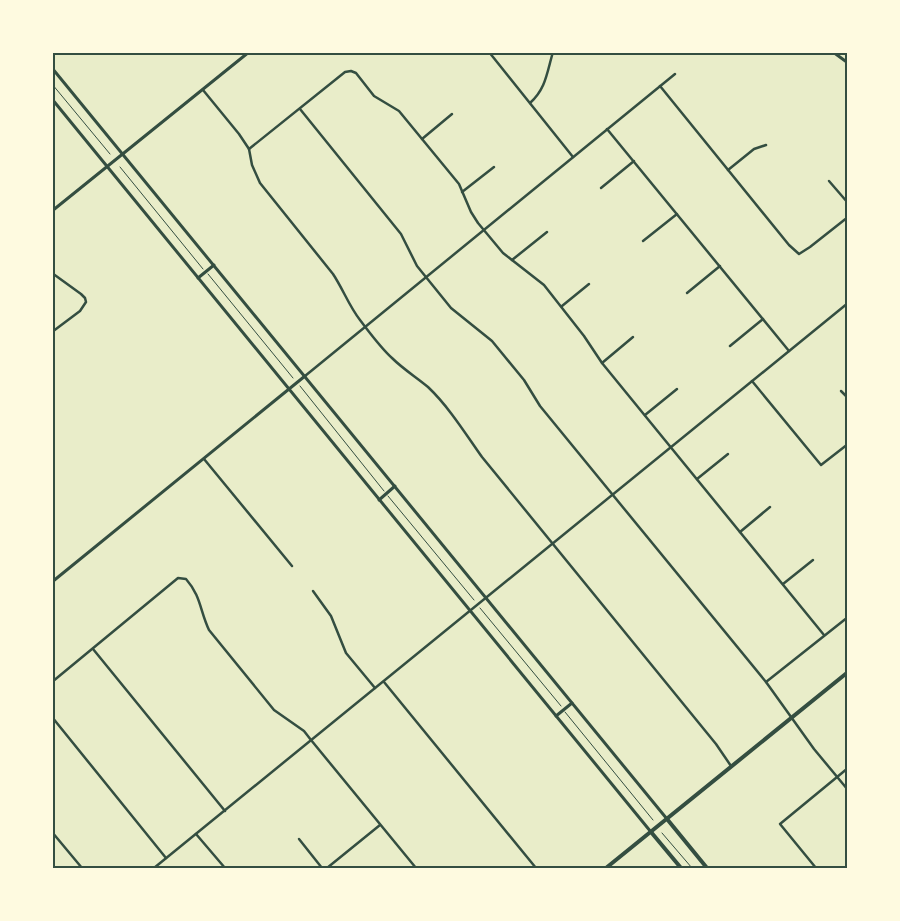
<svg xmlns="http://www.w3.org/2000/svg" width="900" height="921" viewBox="0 0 900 921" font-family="'Alegreya Sans',sans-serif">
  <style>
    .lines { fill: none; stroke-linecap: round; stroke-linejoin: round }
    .path { stroke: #344e41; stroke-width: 1 }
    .minor { stroke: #344e41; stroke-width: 2.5 }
    .tertiary { stroke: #344e41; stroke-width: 2.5 }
    .secondary { stroke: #344e41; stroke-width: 3 }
    .primary { stroke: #344e41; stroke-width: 4 }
    .neatline { fill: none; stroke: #344e41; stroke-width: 2 }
  </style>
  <rect width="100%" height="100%" fill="#e9edc9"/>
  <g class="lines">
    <g class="path">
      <polyline points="52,84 110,154"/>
      <polyline points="120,167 203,269"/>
      <polyline points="208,274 293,378"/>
      <polyline points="300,386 384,491"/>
      <polyline points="388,496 474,600"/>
      <polyline points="480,608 561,706"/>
      <polyline points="565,712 653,820"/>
      <polyline points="662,833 692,868"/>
    </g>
    <g class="minor">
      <polyline points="489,52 573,157"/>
      <polyline points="660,86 789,245 799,254 810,247 848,217"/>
      <path d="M203,90l36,44 10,15 3,16 8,18 73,91c10,15 16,32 27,46 10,13 20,27 32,38 11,11 24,19 36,29 21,20 37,46 54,70l234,287 15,22"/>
      <path d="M530,103c16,-14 17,-31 23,-51"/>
      <polyline points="607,129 789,351"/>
      <polyline points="422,139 452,114"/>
      <polyline points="249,149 345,72 351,71 356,73 374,96 399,111 459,184 471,212 478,223 503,253 544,285 584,336 602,363 824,635"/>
      <polyline points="728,170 754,149 766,145"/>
      <polyline points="829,181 848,203"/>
      <polyline points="601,188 634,161"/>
      <polyline points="462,192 494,167"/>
      <polyline points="643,241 677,214"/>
      <polyline points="512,260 547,232"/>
      <polyline points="52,273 81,294 85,298 86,302 80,311 52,332"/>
      <polyline points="687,293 720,266"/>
      <polyline points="562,306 589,284"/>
      <polyline points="730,346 763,319"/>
      <polyline points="602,363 633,337"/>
      <polyline points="305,376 675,74"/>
      <polyline points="752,381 821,465 848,444"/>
      <polyline points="841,391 848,398"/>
      <polyline points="645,415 677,389"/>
      <polyline points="204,459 292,566"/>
      <polyline points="697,479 728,454"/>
      <polyline points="740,532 770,507"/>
      <polyline points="783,584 813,560"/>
      <polyline points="313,591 331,616 346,653 375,688"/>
      <polyline points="93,649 225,811"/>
      <path d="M52,682l126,-104 8,1c15,17 14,32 23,51l65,80 30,21 7,9 105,128"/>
      <polyline points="384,682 536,868"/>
      <polyline points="766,682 848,617"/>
      <polyline points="52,717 166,858"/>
      <polyline points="52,832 82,868"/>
      <polyline points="196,834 225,868"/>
      <polyline points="299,839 322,868"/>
      <polyline points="154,868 848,303"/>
      <polyline points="327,868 380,825"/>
      <polyline points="816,868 780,824 848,768"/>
    </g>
    <polyline class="tertiary" points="300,109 401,234 417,266 451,308 492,341 524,380 540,406 766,682 814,749 848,790"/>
    <g class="secondary">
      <polyline points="833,52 848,63"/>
      <polyline points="52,68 667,819"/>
      <polyline points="52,99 651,832"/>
      <polyline points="52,211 249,52"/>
      <polyline points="198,278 214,265"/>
      <polyline points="379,500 395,486"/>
      <polyline points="52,582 305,376"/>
      <polyline points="556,716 572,703"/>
    </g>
    <g class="primary">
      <polyline points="667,819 707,868"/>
      <polyline points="651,832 681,868"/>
      <polyline points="606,868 848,672"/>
    </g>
  </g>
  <rect width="900" height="921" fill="none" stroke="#fefae0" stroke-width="108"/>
  <rect x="54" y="54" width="792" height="813" class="neatline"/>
</svg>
